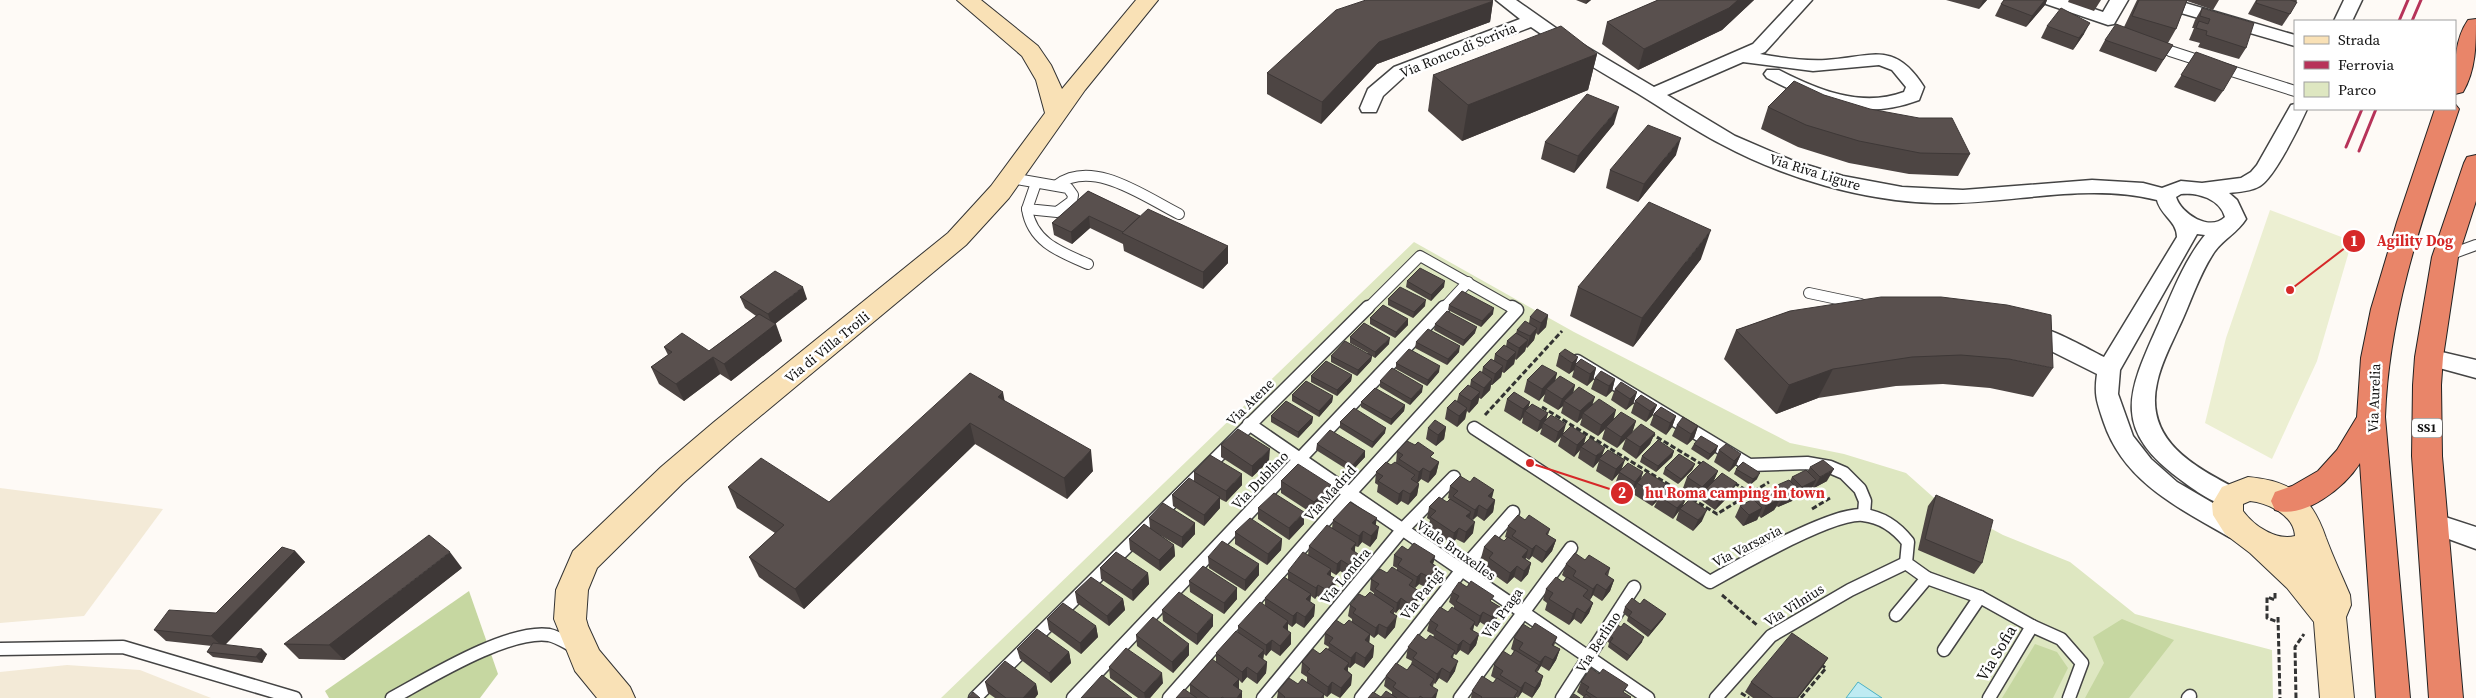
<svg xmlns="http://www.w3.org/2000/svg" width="2476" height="698" viewBox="0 0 2476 698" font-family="'Source Serif 4',serif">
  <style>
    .farmland { fill: #f3ead7 }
    .green { fill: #dee7c1 }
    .forest { fill: #c6d7a1 }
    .pitch { fill: #ecefd2 }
    .water { fill: #beebf2; stroke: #4bb1c3 }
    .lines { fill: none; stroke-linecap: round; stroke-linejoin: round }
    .lane-far1-casing { stroke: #444; stroke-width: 12 }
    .lane-casing { stroke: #444; stroke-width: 15 }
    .street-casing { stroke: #444; stroke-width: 3 }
    .secondary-casing { stroke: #333; stroke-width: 2 }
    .highway-casing { stroke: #222; stroke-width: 2 }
    .path { stroke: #333; stroke-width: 3; stroke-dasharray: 5.5 2.5; stroke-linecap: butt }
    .lane-far1 { stroke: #fff; stroke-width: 10 }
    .lane { stroke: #fff; stroke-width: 12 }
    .street { fill: #fff; fill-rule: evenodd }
    .secondary { fill: #f9e1b6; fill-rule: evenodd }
    .highway { fill: #e98569; fill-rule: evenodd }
    .rail { stroke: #b73359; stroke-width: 3 }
    .wall { fill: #4d4543 }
    .shaded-wall { fill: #3e3837 }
    .building { fill: #59504e; stroke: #3e3837 }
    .labels { text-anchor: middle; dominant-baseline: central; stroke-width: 5; stroke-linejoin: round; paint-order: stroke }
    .shield { fill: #fff; stroke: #585858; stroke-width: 1 }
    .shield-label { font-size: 12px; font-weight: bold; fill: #111 }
    .street-label { font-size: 14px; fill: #111; stroke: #fff }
    .near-street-label { font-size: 16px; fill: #111; stroke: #fff }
    .leader { fill: none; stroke: #d62828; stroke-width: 2 }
    .callout-dot { fill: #d62828; stroke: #fff; stroke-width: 2 }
    .mark-label { font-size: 15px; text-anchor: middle; font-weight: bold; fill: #fff }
    .callout-label { font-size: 15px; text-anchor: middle; font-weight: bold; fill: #d62828; stroke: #fff; stroke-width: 5; stroke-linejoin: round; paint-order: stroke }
  </style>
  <rect width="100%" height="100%" fill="#fefaf6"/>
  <g class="farmland">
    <polygon points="0,488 163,509 84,616 0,623"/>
    <polygon points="67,665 140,670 211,698 0,698 0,672"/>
  </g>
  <polygon class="green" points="1414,242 1574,332 1790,443 1844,454 1906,473 1933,497 2003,535 2070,562 2135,614 2272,650 2273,698 941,698"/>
  <g class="forest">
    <polygon points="469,591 498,674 480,698 329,698 325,691"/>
    <polygon points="2122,619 2174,640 2129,698 2085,698 2104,663 2093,637"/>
    <polygon points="2035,644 2057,652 2068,668 2053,698 2002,698"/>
  </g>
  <polygon class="pitch" points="2270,210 2352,241 2317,361 2272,459 2205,423 2226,338"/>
  <polygon class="water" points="1858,682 1882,698 1846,698"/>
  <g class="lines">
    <g class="lane-far1-casing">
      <g id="lane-far1">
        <polyline points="2170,51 2207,63"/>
        <polyline points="2222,68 2295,91"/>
        <polyline points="1011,178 1068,188 1073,195 1072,201 1057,212 1027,209 1036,183"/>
        <path d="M1057,185c36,-27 88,12 122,29"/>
        <path d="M1027,209c5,33 33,43 61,55"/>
        <polyline points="2446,256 2476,245"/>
        <polyline points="1809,293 1861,304"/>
        <polyline points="1367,309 1420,256 1514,309"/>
        <polyline points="1443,309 1468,282"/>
      </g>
    </g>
    <g class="lane-casing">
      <g id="lane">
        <polyline points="1577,361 1749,465 1807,463 1830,467 1844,473 1860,489 1865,501 1864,514"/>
        <polyline points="1249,424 1648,698"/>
        <path d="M1474,428l236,154c30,-17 123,-70 153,-67 19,2 34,13 45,27l-2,21 21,15 53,19 52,29 29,13 21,24 -13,35"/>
        <polyline points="1896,615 1927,578"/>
        <polyline points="0,649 123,647 295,698"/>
        <polyline points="1944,650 1980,597"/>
        <path d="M392,698c37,-20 116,-69 157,-63 10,2 19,9 28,13"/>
        <polyline points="975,698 1368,307"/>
        <polyline points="1073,698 1444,307"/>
        <polyline points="1169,698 1349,494 1517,310 1512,307"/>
        <polyline points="1263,698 1402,530 1454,477"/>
        <polyline points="1361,698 1461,571 1513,512"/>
        <polyline points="1460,698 1571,548"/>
        <polyline points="1562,698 1634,587"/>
        <polyline points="1716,698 1771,636 1850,590 1906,563"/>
        <polyline points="1989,698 2032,626"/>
        <polyline points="2188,698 2190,696"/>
      </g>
    </g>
    <g class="street-casing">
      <g id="street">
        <path d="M1496,0h20l47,33 91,54 99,-43 41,-44h18l-47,52 -5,2c22,4 44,7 66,6 46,-3 68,-20 98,27l-5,13c-56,21 -102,4 -152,-22l-3,-4 3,-4h12c39,20 82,38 125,22l2,-5 -14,-17 -13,-5 -66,6 -70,-9 -76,33 68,41 56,24 52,16 59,11 61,3 129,-10 51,3 19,5 19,-7 21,2 39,-5 10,-6 6,-7 34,-60 4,-1v5h12c-7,16 -32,68 -47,77 -8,5 -21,6 -31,7l8,7 9,19c-8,13 -22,20 -31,32 -16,23 -24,51 -36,76 -8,18 -18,36 -22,56 -13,58 38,84 82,107l3,7 -3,7c-18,6 -40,-11 -54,-21 -75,-53 -58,-89 -26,-160 13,-30 25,-62 46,-88l-8,-1 -77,136 -2,24 15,42 18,23 26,23 70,41 4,7 -4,7 -9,3 -9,-3c-50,-29 -105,-55 -125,-114 -7,-21 -10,-27 -7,-49l-50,-25 -31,-12 -3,-6 3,-6c21,-6 68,22 88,32l73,-120c0,-16 -16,-21 -20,-37 -72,-18 -149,5 -222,3 -72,-2 -151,-25 -214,-59 -29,-15 -56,-34 -84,-51 -36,-21 -72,-42 -106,-66l-125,48 -23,21 -7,16h-14l-2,-4 8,-19 26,-22 126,-48zM2181,194c17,-2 39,5 44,23 -15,15 -44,-3 -49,-20z"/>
        <polygon points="2043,0 2068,0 2103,12 2110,0 2128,0 2114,24 2108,25 2046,4"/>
        <polygon points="2147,0 2175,0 2295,35 2295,46 2150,4"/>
        <polygon points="2344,0 2362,0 2352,21 2334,21"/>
        <polygon points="2429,349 2476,360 2476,378 2421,363 2418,357 2421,351"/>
        <polygon points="2433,513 2476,527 2476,549 2424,530 2420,523 2424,516"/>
      </g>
    </g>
    <g class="secondary-casing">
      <g id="secondary">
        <polygon points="957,0 981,0 1038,46 1051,65 1062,89 1136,0 1158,0 1085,90 1009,198 966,245 734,438 683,483 597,568 588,590 586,619 588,626 599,650 630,687 635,698 597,698 575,671 554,619 556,590 573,551 661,467 714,422 948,233 991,186 1045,113 1036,80 1022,56"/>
        <path d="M2248,477c45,4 64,20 78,61 7,19 16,38 24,57l1,10 -5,12 8,81h-34l-6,-76 -27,-34 -37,-35 -25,-19 -12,-19 -1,-11 10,-17zM2250,501c18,2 44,14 45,35 -19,5 -41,-10 -52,-25v-7z"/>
      </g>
    </g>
    <g class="highway-casing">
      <g id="highway">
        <path d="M2476,19c0,25 0,51 -13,73l-8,2c0,-25 -2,-52 13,-74z"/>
        <path d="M2455,104l4,5c-34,102 -70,199 -74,308l25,281h-34l-16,-235c-15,24 -56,57 -85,47l-4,-9 4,-9 17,-6 26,-15 19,-21 20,-33 4,-59 10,-49 26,-87 38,-113h20z"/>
        <polygon points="2476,155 2476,201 2458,257 2443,357 2441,385 2442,456 2463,698 2429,698 2412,456 2413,385 2415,357 2432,257 2464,163 2467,157"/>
      </g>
    </g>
    <g class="path">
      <polyline points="1542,407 1717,514 1769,482"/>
      <polyline points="1485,415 1562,331"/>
      <polyline points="1650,433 1703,465"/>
      <polyline points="1734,483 1751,493"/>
      <polyline points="1812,509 1830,498"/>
      <polyline points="2275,593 2275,600 2267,597 2267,618 2278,622"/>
      <polyline points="1722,595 1757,625"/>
      <polyline points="2278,617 2280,698"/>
      <polyline points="1741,693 1749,698"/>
      <polyline points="1801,698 1826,668 1821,665"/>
      <polyline points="2296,698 2295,647 2304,634"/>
    </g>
    <use href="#lane-far1" class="lane-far1"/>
    <use href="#lane" class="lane"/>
    <use href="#street" class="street"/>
    <use href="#secondary" class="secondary"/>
    <use href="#highway" class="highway"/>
    <g class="rail">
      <polyline points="2399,21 2408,0"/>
      <polyline points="2412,21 2421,0"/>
      <polyline points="2346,147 2362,109"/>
      <polyline points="2359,151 2376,109"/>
    </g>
  </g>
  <g class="wall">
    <polygon points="1576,0 1591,0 1586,4"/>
    <polygon points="1658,0 1754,0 1722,30 1638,70 1602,44 1607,22"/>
    <polygon points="1946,0 1987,0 1979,9"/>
    <polygon points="2004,0 2047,0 2045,5 2026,27 1995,16 2001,4"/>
    <polygon points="2069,0 2101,0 2094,11 2068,2"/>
    <polygon points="2137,0 2219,0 2213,10 2187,1 2176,29 2168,43 2173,45 2156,72 2099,51 2105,40 2124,27"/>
    <polygon points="2256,0 2297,0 2290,14 2282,26 2248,14"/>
    <polygon points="1493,1 1490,22 1377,64 1321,124 1267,94 1267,73"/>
    <polygon points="2202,8 2246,48 2239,59 2198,47 2200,43 2189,40 2192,33 2194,28 2192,28 2195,20"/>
    <polygon points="2047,26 2084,34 2073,50 2041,38"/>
    <polygon points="2196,52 2223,91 2215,102 2174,87"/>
    <polygon points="1597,54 1588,90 1462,141 1428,111 1433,75"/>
    <polygon points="1824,95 1970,154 1958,176 1909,174 1849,163 1798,147 1761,129 1768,107"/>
    <polygon points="1614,124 1574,173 1541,159 1545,142"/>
    <polygon points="1676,155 1638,202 1606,188 1610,170"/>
    <polygon points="1088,191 1140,216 1228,246 1228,263 1203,289 1124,251 1123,244 1090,228 1072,244 1054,235 1052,223"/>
    <polygon points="1701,259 1633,347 1570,316 1578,287"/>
    <polygon points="1407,281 1444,287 1431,301 1406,287"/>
    <polygon points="740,297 807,299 775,324 782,341 731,381 720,374 684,401 659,384 651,367 668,355 664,347 709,351 756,316 745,308"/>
    <polygon points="1388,299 1425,306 1413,318 1388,305"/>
    <polygon points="1449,305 1493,314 1481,327 1448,310"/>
    <polygon points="1790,311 2053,368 2033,397 1990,388 1943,384 1896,386 1818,398 1776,414 1724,359 1736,330"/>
    <polygon points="1548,315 1546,327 1538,335 1536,333 1534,340 1527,348 1526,347 1525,351 1516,360 1515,359 1514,364 1504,373 1502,372 1501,377 1492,385 1491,385 1490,390 1481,399 1479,398 1478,403 1469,413 1467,411 1465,419 1457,427 1445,419 1447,408 1457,401 1459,394 1470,386 1471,380 1482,372 1483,367 1494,360 1495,354 1506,346 1507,341 1516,333 1517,330 1529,323 1530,317"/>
    <polygon points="1370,318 1408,319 1408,325 1395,338 1370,324"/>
    <polygon points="1435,324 1475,333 1463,346 1434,330"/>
    <polygon points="1350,337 1389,344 1375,358 1372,356 1371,361 1357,376 1331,362 1331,356 1368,353 1350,343"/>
    <polygon points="1416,342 1459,352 1447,365 1415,348"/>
    <polygon points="1559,354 1576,365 1596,368 1593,380 1587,386 1572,377 1574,370 1569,374 1556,366"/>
    <polygon points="1396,363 1439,372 1427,386 1396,369"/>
    <polygon points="1557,373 1555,381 1575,385 1573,393 1593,404 1613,419 1636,421 1632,433 1655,433 1650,444 1636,459 1622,449 1626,438 1617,448 1602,439 1605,429 1598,436 1580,425 1582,418 1577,423 1561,413 1563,406 1558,410 1543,401 1545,394 1539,401 1524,392 1527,380"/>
    <polygon points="1352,375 1351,381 1337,396 1311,382 1311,376"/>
    <polygon points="1595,378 1615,379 1612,391 1606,397 1591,389"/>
    <polygon points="1380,381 1422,392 1410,405 1380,387"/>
    <polygon points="1615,389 1637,392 1633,404 1626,410 1611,400"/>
    <polygon points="1292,395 1333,396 1332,402 1319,417 1292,401"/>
    <polygon points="1507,399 1530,402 1528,408 1548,413 1546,420 1563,433 1586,436 1584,444 1602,456 1621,471 1643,472 1641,479 1663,490 1702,521 1693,531 1676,520 1679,511 1673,519 1654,507 1657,501 1652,506 1633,494 1636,487 1631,493 1615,484 1619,473 1612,481 1596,471 1599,461 1593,468 1578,458 1580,450 1574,457 1558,446 1561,437 1555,443 1540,434 1542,428 1537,432 1522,423 1523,417 1520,421 1504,411"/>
    <polygon points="1005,401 1093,471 1067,499 975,444 804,609 759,577 749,557 775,533 737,508 728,487 829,502"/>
    <polygon points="1635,401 1657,405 1652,416 1646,422 1631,413"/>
    <polygon points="1361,402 1405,405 1404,411 1391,425 1361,407"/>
    <polygon points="1654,414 1676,416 1672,427 1666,435 1650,425"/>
    <polygon points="1271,416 1313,417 1312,423 1298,438 1271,422"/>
    <polygon points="1340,422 1385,433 1372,448 1340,428"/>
    <polygon points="1677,425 1698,426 1694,438 1687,445 1672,436"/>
    <polygon points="1446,427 1444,439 1436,446 1426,439 1428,428"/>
    <polygon points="1317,444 1365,451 1365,457 1351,472 1316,450"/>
    <polygon points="1694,444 1716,452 1708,460 1691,449"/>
    <polygon points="1221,445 1269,461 1252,477 1221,457"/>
    <polygon points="1719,450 1741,454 1736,465 1729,472 1714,462"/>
    <polygon points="1397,451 1433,459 1439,462 1436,474 1428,483 1421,479 1418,483 1419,484 1417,495 1408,505 1401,501 1397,505 1377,492 1378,485 1375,483 1376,472 1396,463"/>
    <polygon points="1674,451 1672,457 1656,472 1640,462 1642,456"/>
    <polygon points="1695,464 1692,470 1678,484 1663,474 1665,468"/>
    <polygon points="1810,467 1827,481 1814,488 1812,487 1810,491 1796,498 1794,496 1792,501 1778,507 1777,506 1774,510 1761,518 1759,516 1757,520 1743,526 1735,517 1740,506 1755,501 1756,497 1772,491 1775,486 1790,481 1792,477 1808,471"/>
    <polygon points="1736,469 1757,479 1750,485 1734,474"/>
    <polygon points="1718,471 1713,482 1731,494 1715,510 1701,500 1706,490 1697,498 1683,488 1687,477"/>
    <polygon points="1194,472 1242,485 1226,502 1220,499 1220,508 1204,526 1173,506 1172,495 1194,481"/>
    <polygon points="1281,481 1330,496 1313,514 1281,493"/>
    <polygon points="1450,486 1492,498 1495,500 1493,512 1484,521 1477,516 1472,520 1473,533 1464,543 1456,539 1452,544 1428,528 1430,520 1427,518 1429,507 1447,502 1450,499 1448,498"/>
    <polygon points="1936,495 1982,563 1974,574 1918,550 1928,506"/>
    <polygon points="1258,508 1304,524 1289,540 1258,519"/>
    <polygon points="1149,518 1195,534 1182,548 1158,534 1174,545 1175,556 1160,571 1130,550 1129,539 1150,528"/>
    <polygon points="1333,520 1376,525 1377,538 1370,547 1362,542 1358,547 1355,546 1355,552 1357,565 1348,576 1340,571 1336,575 1331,572 1331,576 1335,590 1326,601 1317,596 1315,599 1311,596 1310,602 1315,605 1314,616 1304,628 1296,623 1292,627 1288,624 1288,631 1291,633 1291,644 1280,656 1271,650 1266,656 1264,654 1263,660 1267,662 1266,673 1257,684 1247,677 1242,683 1239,680 1239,689 1242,698 1176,698 1190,693 1190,684 1216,662 1216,653 1238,632 1238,626 1265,606 1265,598 1288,579 1288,571 1308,555 1309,546 1332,528"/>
    <polygon points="1525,520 1550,529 1548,535 1556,540 1552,551 1542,563 1532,556 1529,560 1526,558 1525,559 1531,563 1528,574 1521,582 1514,577 1507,584 1486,569 1488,562 1481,558 1484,547 1504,541 1507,538 1505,537 1508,526"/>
    <polygon points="1235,532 1282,539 1281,550 1267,565 1235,544"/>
    <polygon points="1408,550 1435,556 1433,564 1437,567 1435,578 1427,588 1419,584 1415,588 1412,586 1419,591 1417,602 1407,614 1399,609 1396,613 1394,612 1395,627 1385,639 1378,634 1374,638 1370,635 1369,643 1374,646 1373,657 1364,668 1355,663 1350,668 1348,667 1348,671 1352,675 1351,685 1340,698 1331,693 1327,697 1324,695 1324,698 1277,698 1278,691 1298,684 1307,682 1307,677 1301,673 1302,662 1328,649 1329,647 1324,644 1325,633 1352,622 1352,619 1348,616 1350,605 1365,597 1374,595 1374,593 1370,590 1371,579 1397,570 1397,568 1393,566 1394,555"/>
    <polygon points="295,551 305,562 225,645 267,654 262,663 213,657 207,652 212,646 166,641 154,630 216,613"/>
    <polygon points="1208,557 1259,564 1259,575 1245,591 1209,568"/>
    <polygon points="1585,560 1610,568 1608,576 1614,580 1610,591 1602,601 1593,595 1590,600 1593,603 1589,613 1581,624 1574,619 1569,625 1545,610 1547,603 1543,600 1546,589 1563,582 1566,578 1562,575 1566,564"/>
    <polygon points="462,568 344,660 299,659 284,644"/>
    <polygon points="1100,568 1148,573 1149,584 1133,601 1101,579"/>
    <polygon points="1189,581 1237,588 1237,599 1224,614 1190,592"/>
    <polygon points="1075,592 1123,599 1125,610 1109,626 1077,603"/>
    <polygon points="1452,592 1493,603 1500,607 1497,618 1489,628 1480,622 1477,627 1474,625 1473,631 1479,634 1476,645 1468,655 1460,650 1456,655 1454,654 1453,658 1455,671 1447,683 1439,678 1435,684 1434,683 1433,686 1436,698 1368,698 1381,697 1392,695 1392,692 1384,686 1386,676 1407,670 1411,664 1412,661 1406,658 1408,647 1433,637 1434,635 1427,631 1430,620 1454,609 1454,606 1449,602"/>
    <polygon points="1625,607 1663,619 1648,637 1627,621 1628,617 1623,613"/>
    <polygon points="1162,610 1213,626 1197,645 1163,621"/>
    <polygon points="1047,619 1096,626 1098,637 1081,654 1049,630"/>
    <polygon points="1531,629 1557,637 1554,646 1560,649 1556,660 1549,671 1541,666 1537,672 1543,676 1540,686 1532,698 1522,692 1518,698 1516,697 1516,698 1471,698 1472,691 1493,683 1496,679 1491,676 1494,665 1511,656 1514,651 1511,649 1514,638"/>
    <polygon points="1607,634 1642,642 1627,661 1608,647 1609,643 1605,639"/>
    <polygon points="1136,635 1189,655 1173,673 1137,646"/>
    <polygon points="1017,649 1069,652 1071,663 1051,683 1020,659"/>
    <polygon points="1828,658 1821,669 1798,698 1753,698 1745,692 1751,682"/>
    <polygon points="1109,667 1163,683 1150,698 1138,698 1110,678"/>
    <polygon points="985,682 1036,684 1038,694 1035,698 995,698 988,693"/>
    <polygon points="1581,682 1624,693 1630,698 1583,698 1584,697 1577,692"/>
  </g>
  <g class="shaded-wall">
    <polygon points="1587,0 1591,0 1586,4"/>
    <polygon points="1738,0 1754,0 1722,30 1638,70 1644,49"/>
    <polygon points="1983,0 1987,0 1979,9"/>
    <polygon points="2045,0 2047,0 2045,5 2026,27 2032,16"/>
    <polygon points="1493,1 1490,22 1377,64 1321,124 1322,102 1379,42"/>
    <polygon points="2090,23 2084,34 2073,50 2079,38"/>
    <polygon points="1597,54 1588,90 1462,141 1468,105"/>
    <polygon points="1619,107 1614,124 1574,173 1578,156"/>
    <polygon points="1681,138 1676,155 1638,202 1644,184"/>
    <polygon points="1089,216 1090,228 1072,244 1071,232"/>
    <polygon points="1711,230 1701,259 1633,347 1642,318"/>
    <polygon points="1228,246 1228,263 1203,289 1203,272"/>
    <polygon points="1445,281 1444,287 1431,301 1431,295"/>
    <polygon points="803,287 807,299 772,326 768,314"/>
    <polygon points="1426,300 1425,306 1413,318 1414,312"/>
    <polygon points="1494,308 1493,314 1481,327 1482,321"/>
    <polygon points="1548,315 1546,327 1538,335 1541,323"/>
    <polygon points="1408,319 1408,325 1395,338 1396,332"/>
    <polygon points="776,324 782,341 731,381 724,364"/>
    <polygon points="1477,327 1475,333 1463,346 1464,340"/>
    <polygon points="1537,328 1534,340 1527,348 1530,336"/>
    <polygon points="1390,338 1389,344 1375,358 1375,352"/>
    <polygon points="1528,340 1525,351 1516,360 1519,348"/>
    <polygon points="1460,346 1459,352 1447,365 1448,359"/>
    <polygon points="1516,352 1514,364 1504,373 1507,361"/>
    <polygon points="1372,356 1371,361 1357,376 1358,370"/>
    <polygon points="713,357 720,374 684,401 676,384"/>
    <polygon points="1578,357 1574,370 1569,374 1572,363"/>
    <polygon points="1440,366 1439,372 1427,386 1428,380"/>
    <polygon points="1503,366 1501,377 1492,385 1495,374"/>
    <polygon points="1596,368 1593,380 1587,386 1590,374"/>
    <polygon points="1833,369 1818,398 1776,414 1789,385"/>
    <polygon points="1557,373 1554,385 1546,389 1545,394 1539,401 1542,389"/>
    <polygon points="1352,375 1351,381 1337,396 1337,390"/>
    <polygon points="1492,379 1490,390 1481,399 1484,388"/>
    <polygon points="1615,379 1612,391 1606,397 1609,386"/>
    <polygon points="1575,385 1572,397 1564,401 1563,406 1558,410 1562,399"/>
    <polygon points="1423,386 1422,392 1410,405 1411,399"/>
    <polygon points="1003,392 1007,413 998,397"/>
    <polygon points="1480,392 1478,403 1469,413 1471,401"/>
    <polygon points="1637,392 1633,404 1626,410 1630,399"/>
    <polygon points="1333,396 1332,402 1319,417 1319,411"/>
    <polygon points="1595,397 1591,409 1583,413 1582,418 1577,423 1580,411"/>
    <polygon points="1530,402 1527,412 1525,411 1523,417 1520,421 1523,409"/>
    <polygon points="1405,405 1404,411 1391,425 1391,419"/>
    <polygon points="1657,405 1652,416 1646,422 1650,411"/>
    <polygon points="1467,408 1465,419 1457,427 1459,416"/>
    <polygon points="1616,410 1613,422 1606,427 1605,429 1598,436 1601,425"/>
    <polygon points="1548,413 1545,424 1543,423 1542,428 1537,432 1540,421"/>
    <polygon points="1676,416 1672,427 1666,435 1670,423"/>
    <polygon points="1313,417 1312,423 1298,438 1298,432"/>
    <polygon points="1636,421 1632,433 1617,448 1621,437"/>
    <polygon points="970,423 975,444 804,609 795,589"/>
    <polygon points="1566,424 1563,435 1562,435 1561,437 1555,443 1558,432"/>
    <polygon points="1698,426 1694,438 1687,445 1691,434"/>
    <polygon points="1446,427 1444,439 1436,446 1438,435"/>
    <polygon points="1386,428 1385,433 1372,448 1373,442"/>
    <polygon points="1655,433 1650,444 1636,459 1640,447"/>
    <polygon points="1586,436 1583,447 1581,447 1580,450 1574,457 1577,445"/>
    <polygon points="1718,446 1716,452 1708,460 1710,454"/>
    <polygon points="1605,448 1601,459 1599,459 1599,461 1593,468 1596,456"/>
    <polygon points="1270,449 1269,461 1252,477 1252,466"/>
    <polygon points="1091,450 1093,471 1067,499 1064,478"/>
    <polygon points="1365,451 1365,457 1351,472 1352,466"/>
    <polygon points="1674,451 1672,457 1656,472 1658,466"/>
    <polygon points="1741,454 1736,465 1729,472 1734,461"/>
    <polygon points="1625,460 1621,471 1612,481 1616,469"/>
    <polygon points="1439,462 1436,474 1428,483 1430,472"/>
    <polygon points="1695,464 1692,470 1678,484 1681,479"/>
    <polygon points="1423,468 1421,479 1417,483 1419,472"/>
    <polygon points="1834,469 1827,481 1814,488 1820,477"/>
    <polygon points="1718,471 1713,483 1697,498 1702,487"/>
    <polygon points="1643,472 1639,484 1637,483 1636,487 1631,493 1635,482"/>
    <polygon points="1760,473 1757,479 1750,485 1753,479"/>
    <polygon points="1242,474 1242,485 1226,502 1226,491"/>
    <polygon points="1816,480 1810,491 1796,498 1802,487"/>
    <polygon points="1737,483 1731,494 1715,510 1720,499"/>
    <polygon points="1419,484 1417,495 1408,505 1410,494"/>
    <polygon points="1666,484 1661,495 1659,496 1657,501 1652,506 1656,495"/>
    <polygon points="1331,485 1330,496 1313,514 1314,502"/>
    <polygon points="1798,489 1792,501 1778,507 1784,496"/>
    <polygon points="1403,490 1401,501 1397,505 1399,494"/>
    <polygon points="1494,490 1491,502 1488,496"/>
    <polygon points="1220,497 1220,508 1204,526 1204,515"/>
    <polygon points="1687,497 1682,508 1680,509 1679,511 1673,519 1677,508"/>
    <polygon points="1780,499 1774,510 1761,518 1766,506"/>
    <polygon points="1495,500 1493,512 1484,521 1487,510"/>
    <polygon points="1479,505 1477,516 1472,521 1475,510"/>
    <polygon points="1762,508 1757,520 1743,526 1749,515"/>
    <polygon points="1707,510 1702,521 1693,531 1698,520"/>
    <polygon points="1304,512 1304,524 1289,540 1289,528"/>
    <polygon points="1471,512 1468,523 1466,516"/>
    <polygon points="1377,518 1375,529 1372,523"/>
    <polygon points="1475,522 1473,533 1464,543 1466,532"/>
    <polygon points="1195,523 1195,534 1182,548 1182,537"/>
    <polygon points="1379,527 1377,538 1370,547 1371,536"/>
    <polygon points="1459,528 1456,539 1452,544 1454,533"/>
    <polygon points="1363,531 1362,542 1358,547 1359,536"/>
    <polygon points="1282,539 1281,550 1267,565 1268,554"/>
    <polygon points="1556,540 1552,551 1542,563 1546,552"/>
    <polygon points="1356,543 1354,554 1351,549"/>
    <polygon points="1174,545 1175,556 1160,571 1159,560"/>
    <polygon points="1536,545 1532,556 1529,560 1532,549"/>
    <polygon points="1528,550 1525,561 1522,557"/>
    <polygon points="295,551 305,562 223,647 211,636"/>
    <polygon points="450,552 462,568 344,660 329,645"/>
    <polygon points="1358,554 1357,565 1348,576 1349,565"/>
    <polygon points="1435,556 1432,568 1430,562"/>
    <polygon points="1341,560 1340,571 1336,575 1337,564"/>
    <polygon points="1531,563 1528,574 1521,582 1524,571"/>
    <polygon points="1259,564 1259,575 1245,591 1245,580"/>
    <polygon points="1517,566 1514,577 1507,584 1510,573"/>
    <polygon points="1437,567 1435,578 1427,588 1429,577"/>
    <polygon points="1331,569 1330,580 1327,574"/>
    <polygon points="1148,573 1149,584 1133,601 1132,590"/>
    <polygon points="1421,573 1419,584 1415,588 1417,577"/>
    <polygon points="1336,579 1335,590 1326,601 1327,590"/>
    <polygon points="1614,580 1610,591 1602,601 1606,590"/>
    <polygon points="1597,584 1593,595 1590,600 1593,589"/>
    <polygon points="1318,585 1317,596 1315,599 1316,588"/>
    <polygon points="1237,588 1237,599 1224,614 1224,603"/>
    <polygon points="1419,591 1417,602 1407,614 1409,604"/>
    <polygon points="1311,594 1310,605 1306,599"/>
    <polygon points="1401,598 1399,609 1396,613 1397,603"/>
    <polygon points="1123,599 1125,610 1109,626 1107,616"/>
    <polygon points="1593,603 1589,613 1581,624 1585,613"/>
    <polygon points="1315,605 1314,616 1304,628 1305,617"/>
    <polygon points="1500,607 1497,618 1489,628 1492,617"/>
    <polygon points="1577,608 1574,619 1569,625 1573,614"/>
    <polygon points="1297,612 1296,623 1292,627 1293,616"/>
    <polygon points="1483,612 1480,622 1477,627 1480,616"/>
    <polygon points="1666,614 1663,619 1648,637 1651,631"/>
    <polygon points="1213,615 1213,626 1197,645 1197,634"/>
    <polygon points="1397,616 1395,627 1385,639 1387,628"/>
    <polygon points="1288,621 1288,632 1283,627"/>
    <polygon points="1475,622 1472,633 1470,629"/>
    <polygon points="1379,624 1378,634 1374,638 1376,628"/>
    <polygon points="1096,626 1098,637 1081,654 1080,643"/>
    <polygon points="1291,633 1291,644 1280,656 1280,646"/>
    <polygon points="1370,634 1369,645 1365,640"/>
    <polygon points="1479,634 1476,645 1468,655 1470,645"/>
    <polygon points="1644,637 1642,642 1627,661 1630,656"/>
    <polygon points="1272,640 1271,650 1266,656 1266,645"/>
    <polygon points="1463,640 1460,650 1456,655 1458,645"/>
    <polygon points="1189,644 1189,655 1173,673 1172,662"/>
    <polygon points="1374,646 1373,657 1364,668 1365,658"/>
    <polygon points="262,649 267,654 262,663 256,657"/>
    <polygon points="1560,649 1556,660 1549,671 1553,660"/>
    <polygon points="1264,650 1263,661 1258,656"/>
    <polygon points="1069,652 1071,663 1051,683 1049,673"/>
    <polygon points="1356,652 1355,663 1350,668 1351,658"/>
    <polygon points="1545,656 1541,666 1537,673 1540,662"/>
    <polygon points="1828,658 1821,669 1798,698 1797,698"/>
    <polygon points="1458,661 1455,671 1447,683 1450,673"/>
    <polygon points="1267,662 1266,673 1257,684 1257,674"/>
    <polygon points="1349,663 1347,674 1344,669"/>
    <polygon points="1247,667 1247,677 1242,683 1242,672"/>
    <polygon points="1442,668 1439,678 1435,684 1437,674"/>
    <polygon points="1162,673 1163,683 1150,698 1145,698 1144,693"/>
    <polygon points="1352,675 1351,685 1340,698 1341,688"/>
    <polygon points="1543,676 1540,686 1532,698 1535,688"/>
    <polygon points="1239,679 1239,689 1233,685"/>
    <polygon points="1332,682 1331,693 1327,697 1328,687"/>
    <polygon points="1525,682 1522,692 1518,698 1521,688"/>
    <polygon points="1036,684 1038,694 1035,698 1023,698"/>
    <polygon points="1438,690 1436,698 1432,698"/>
    <polygon points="1242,691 1242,698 1237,698"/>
  </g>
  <g class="building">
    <polygon points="1366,0 1492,0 1493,1 1379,42 1322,102 1267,73 1336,10"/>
    <polygon points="1658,0 1738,0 1729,8 1644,49 1607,22"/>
    <polygon points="2004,0 2045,0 2032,16 2001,4"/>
    <polygon points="2139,0 2187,0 2176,29 2132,16"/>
    <polygon points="2257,0 2290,0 2297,2 2290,14 2256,3"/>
    <polygon points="2061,8 2090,23 2079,38 2047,26"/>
    <polygon points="2202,8 2254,23 2246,48 2206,35 2207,31 2196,28 2199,21 2208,24 2210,19 2200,16"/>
    <polygon points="2116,24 2173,45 2163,60 2105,40"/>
    <polygon points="1561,26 1597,54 1468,105 1433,75"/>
    <polygon points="2196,52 2237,67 2223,91 2181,75"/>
    <polygon points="1794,81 1824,95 1870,109 1919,118 1952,118 1970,154 1920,153 1859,141 1806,125 1768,107"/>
    <polygon points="1587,94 1619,107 1578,156 1545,142"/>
    <polygon points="1648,125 1681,138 1644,184 1610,170"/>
    <polygon points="1088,191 1140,216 1123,232 1089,216 1071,232 1052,223"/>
    <polygon points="1649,202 1711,230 1642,318 1578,287"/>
    <polygon points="1148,209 1228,246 1203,272 1122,233"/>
    <polygon points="1420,268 1445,281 1431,295 1407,281"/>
    <polygon points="775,271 803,287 768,314 740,297"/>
    <polygon points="1400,287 1426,300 1414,312 1388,299"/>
    <polygon points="1462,291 1494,308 1482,321 1449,305"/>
    <polygon points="1881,297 1941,297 2007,305 2051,315 2053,368 2009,359 1961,355 1912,357 1833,369 1789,385 1736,330 1790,311"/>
    <polygon points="1383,305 1408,319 1396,332 1370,318"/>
    <polygon points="1537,309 1548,315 1541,323 1530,317"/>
    <polygon points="1447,311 1477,327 1464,340 1435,324"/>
    <polygon points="759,314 776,324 724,364 713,357 676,384 651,367 672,352 664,347 682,333 709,351"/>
    <polygon points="1525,321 1537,328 1530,336 1517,330"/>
    <polygon points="1364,323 1390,338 1375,352 1350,337"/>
    <polygon points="1428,329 1460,346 1448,359 1416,342"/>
    <polygon points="1516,333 1528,340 1519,348 1507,341"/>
    <polygon points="1345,341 1372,356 1358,370 1331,356"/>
    <polygon points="1504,345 1516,352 1507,361 1495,354"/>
    <polygon points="1409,349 1440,366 1428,380 1396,363"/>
    <polygon points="1565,349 1578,357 1572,363 1559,354"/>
    <polygon points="1491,359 1503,366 1495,374 1483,367"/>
    <polygon points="1581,359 1596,368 1590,374 1575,365"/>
    <polygon points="1326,361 1352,375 1337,390 1311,376"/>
    <polygon points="1542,365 1557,373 1542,389 1527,380"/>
    <polygon points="1392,368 1423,386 1411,399 1380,381"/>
    <polygon points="1480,371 1492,379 1484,388 1471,380"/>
    <polygon points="1601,371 1615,379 1609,386 1595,378"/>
    <polygon points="970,373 1003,392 998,397 1091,450 1064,478 970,423 795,589 749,557 784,525 728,487 761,458 829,502"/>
    <polygon points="1560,376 1575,385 1562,399 1546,389"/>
    <polygon points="1306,381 1333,396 1319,411 1292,395"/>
    <polygon points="1621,382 1637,392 1630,399 1615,389"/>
    <polygon points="1468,385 1480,392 1471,401 1459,394"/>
    <polygon points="1579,387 1595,397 1580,411 1564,401"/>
    <polygon points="1375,388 1405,405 1391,419 1361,402"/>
    <polygon points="1514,392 1530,402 1523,409 1507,399"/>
    <polygon points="1641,395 1657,405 1650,411 1635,401"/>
    <polygon points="1599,399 1616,410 1601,425 1583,413"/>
    <polygon points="1455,400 1467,408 1459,416 1447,408"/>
    <polygon points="1286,401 1313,417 1298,432 1271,416"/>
    <polygon points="1532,404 1548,413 1540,421 1525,411"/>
    <polygon points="1661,407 1676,416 1670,423 1654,414"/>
    <polygon points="1354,408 1386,428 1373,442 1340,422"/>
    <polygon points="1621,412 1636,421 1621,437 1606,427"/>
    <polygon points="1551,415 1566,424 1558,432 1543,423"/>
    <polygon points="1683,417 1698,426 1691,434 1677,425"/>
    <polygon points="1435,420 1446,427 1438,435 1428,428"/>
    <polygon points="1641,424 1655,433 1640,447 1626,438"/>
    <polygon points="1571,426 1586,436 1577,445 1562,435"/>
    <polygon points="1238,429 1270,449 1252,466 1221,445"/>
    <polygon points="1330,430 1365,451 1352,466 1317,444"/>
    <polygon points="1701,436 1718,446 1710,454 1694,444"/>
    <polygon points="1590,438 1605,448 1596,456 1581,447"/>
    <polygon points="1658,440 1674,451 1658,466 1642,456"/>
    <polygon points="1407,441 1415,445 1418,442 1434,453 1430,457 1439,462 1430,472 1423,468 1419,472 1399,459 1403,455 1397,451"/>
    <polygon points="1726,444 1741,454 1734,461 1719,450"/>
    <polygon points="1608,450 1625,460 1616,469 1599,459"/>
    <polygon points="1679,454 1695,464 1681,479 1665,468"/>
    <polygon points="1210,455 1242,474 1226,491 1194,472"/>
    <polygon points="1823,460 1834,469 1820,477 1810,467"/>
    <polygon points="1703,461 1718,471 1702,487 1687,477"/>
    <polygon points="1386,462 1391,465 1395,462 1415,475 1411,479 1419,484 1410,494 1403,490 1399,494 1378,481 1383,476 1376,472"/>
    <polygon points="1743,462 1760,473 1753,479 1736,469"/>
    <polygon points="1628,463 1643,472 1635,482 1619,472"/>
    <polygon points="1298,464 1331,485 1314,502 1281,481"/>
    <polygon points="1806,470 1816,480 1802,487 1792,477"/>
    <polygon points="1647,472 1666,484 1656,495 1637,483"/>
    <polygon points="1722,473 1737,483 1720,499 1706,489"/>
    <polygon points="1460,476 1470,482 1474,477 1494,490 1488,496 1495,500 1487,510 1479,505 1475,510 1453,496 1458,491 1450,486"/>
    <polygon points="1189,478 1220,497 1204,515 1172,495"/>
    <polygon points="1789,480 1798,489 1784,496 1775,486"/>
    <polygon points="1668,485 1687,497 1677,508 1659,496"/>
    <polygon points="1770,489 1780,499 1766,506 1756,497"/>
    <polygon points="1274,493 1304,512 1289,528 1258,508"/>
    <polygon points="1936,495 1993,520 1982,563 1925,539"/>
    <polygon points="1439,497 1447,502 1450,499 1471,512 1466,516 1475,522 1466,532 1459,528 1454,533 1430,517 1436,511 1429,507"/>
    <polygon points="1690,499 1707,510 1698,520 1680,509"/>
    <polygon points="1753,499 1762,508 1749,515 1740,506"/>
    <polygon points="1350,502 1377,518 1372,523 1379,527 1371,536 1363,531 1359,536 1333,520"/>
    <polygon points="1163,503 1195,523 1182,537 1149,518"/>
    <polygon points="1518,515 1525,520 1529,515 1550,529 1546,534 1556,540 1546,552 1536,545 1532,549 1512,536 1516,531 1508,526"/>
    <polygon points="1250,518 1282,539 1268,554 1235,532"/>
    <polygon points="1144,524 1174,545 1159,560 1129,539"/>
    <polygon points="1327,525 1356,543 1351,549 1358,554 1349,565 1341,560 1337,564 1309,546"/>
    <polygon points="429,535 450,552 329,645 284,644"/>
    <polygon points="1495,535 1504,541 1508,537 1528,550 1522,557 1531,563 1524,571 1517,566 1510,573 1489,558 1493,553 1484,547"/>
    <polygon points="1222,541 1259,564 1245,580 1208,557"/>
    <polygon points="1414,543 1435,556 1430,562 1437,567 1429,577 1421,573 1417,577 1398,565 1402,559 1394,555 1402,546 1408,550"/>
    <polygon points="282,547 295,551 211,636 154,630 169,610 216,613"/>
    <polygon points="1116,552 1148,573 1132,590 1100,568"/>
    <polygon points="1303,552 1331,569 1327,574 1336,579 1327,590 1318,585 1316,588 1288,571"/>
    <polygon points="1575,553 1585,560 1589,555 1610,568 1605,574 1614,580 1606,590 1597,584 1593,589 1573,576 1576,571 1566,564"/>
    <polygon points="1203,566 1237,588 1224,603 1189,581"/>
    <polygon points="1392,567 1413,580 1409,585 1419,591 1409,604 1401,598 1397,603 1375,589 1379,584 1371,579 1380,569 1387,573"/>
    <polygon points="1091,577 1123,599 1107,616 1075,592"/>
    <polygon points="1284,577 1311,594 1306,599 1315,605 1305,617 1297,612 1293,616 1265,598"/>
    <polygon points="1556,577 1563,582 1567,577 1588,590 1583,596 1593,603 1585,613 1577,608 1573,614 1549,599 1553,593 1546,589"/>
    <polygon points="1471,581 1494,596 1490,601 1500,607 1492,617 1483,612 1480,616 1456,601 1459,596 1452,592 1459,582 1467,587"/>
    <polygon points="1179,592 1213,615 1197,634 1162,610"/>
    <polygon points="1370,592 1394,608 1390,612 1397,616 1387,628 1379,624 1376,628 1353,613 1356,609 1350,605 1359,594 1365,597"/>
    <polygon points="1632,598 1640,604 1644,599 1666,614 1651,631 1629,616 1632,612 1625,607"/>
    <polygon points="1260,602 1288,621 1283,627 1291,633 1280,646 1272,640 1266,645 1238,626"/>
    <polygon points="1063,603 1096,626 1080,643 1047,619"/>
    <polygon points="1440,607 1448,612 1452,607 1475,622 1470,629 1479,634 1470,645 1463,640 1458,645 1435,630 1438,625 1430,620"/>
    <polygon points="1153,617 1189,644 1172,662 1136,635"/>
    <polygon points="1336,620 1344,625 1349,620 1370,634 1365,640 1374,646 1365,658 1356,652 1351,658 1329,643 1333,638 1325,633"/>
    <polygon points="1535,623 1557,637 1552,645 1560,649 1553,660 1545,656 1540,662 1519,649 1523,643 1514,638 1523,624 1531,629"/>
    <polygon points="1624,623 1644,637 1630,656 1610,642 1613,638 1607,634 1616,624 1621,627"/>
    <polygon points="1037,629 1069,652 1049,673 1017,649"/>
    <polygon points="1236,631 1264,650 1258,656 1267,662 1257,674 1247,667 1242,672 1216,653"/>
    <polygon points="1792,633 1828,658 1797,698 1773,698 1751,682"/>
    <polygon points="1418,634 1426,640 1430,635 1455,651 1451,657 1458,661 1450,673 1442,668 1437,674 1413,658 1417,653 1408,647"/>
    <polygon points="213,643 262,649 256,657 207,652"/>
    <polygon points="1126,648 1162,673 1144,693 1109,667"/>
    <polygon points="1326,648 1349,663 1344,669 1352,675 1341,688 1332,682 1328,687 1307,672 1310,669 1302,662 1313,649 1320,654"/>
    <polygon points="1515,650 1539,665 1535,671 1543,676 1535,688 1525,682 1521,688 1500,675 1503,671 1494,665 1503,651 1511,656"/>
    <polygon points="1212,659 1239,679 1233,685 1242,691 1237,698 1224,698 1222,697 1221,698 1209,698 1190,684"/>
    <polygon points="1005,661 1036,684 1023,698 1006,698 985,682"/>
    <polygon points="1396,663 1407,670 1412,664 1434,679 1430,685 1438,690 1432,698 1423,698 1420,696 1419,698 1409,698 1393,687 1396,683 1386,676"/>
    <polygon points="1591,668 1599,674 1603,669 1628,685 1623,692 1631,697 1630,698 1597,698 1586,691 1589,687 1581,682"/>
    <polygon points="1102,675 1132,698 1081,698"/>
    <polygon points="1482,676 1493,683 1497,678 1518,691 1514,697 1516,698 1481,698 1482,697 1472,691"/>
    <polygon points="1289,678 1298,684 1302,679 1324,694 1321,698 1284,698 1285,697 1278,691"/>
    <polygon points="1184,689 1197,698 1176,698"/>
    <polygon points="1386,691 1397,698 1368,698 1373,692 1381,697"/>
    <polygon points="973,692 980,698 968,698"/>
    <polygon points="1574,694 1580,698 1571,698"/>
    <polygon points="1586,694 1591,698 1583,698"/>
  </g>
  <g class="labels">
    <rect class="shield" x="2412" y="418.5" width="30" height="19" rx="4"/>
    <g class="shield-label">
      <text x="2427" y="428">SS1</text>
    </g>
    <g class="street-label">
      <text transform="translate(1458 50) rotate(-22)">Via Ronco di Scrivia</text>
      <text transform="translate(1815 172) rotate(17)">Via Riva Ligure</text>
      <text transform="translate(827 347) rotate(-39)">Via di Villa Troili</text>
      <text transform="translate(2374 398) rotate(-88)">Via Aurelia</text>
      <text transform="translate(1250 402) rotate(-45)">Via Atene</text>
      <text transform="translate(1260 480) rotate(-46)">Via Dublino</text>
      <text transform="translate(1330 493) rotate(-48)">Via Madrid</text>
      <text transform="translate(1747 546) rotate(-27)">Via Varsavia</text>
      <text transform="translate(1456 550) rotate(35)">Viale Bruxelles</text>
      <text transform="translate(1345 576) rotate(-50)">Via Londra</text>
      <text transform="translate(1422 594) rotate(-52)">Via Parigi</text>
      <text transform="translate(1794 605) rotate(-32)">Via Vilnius</text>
      <text transform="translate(1502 613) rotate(-54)">Via Praga</text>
      <text transform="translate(1598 642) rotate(-57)">Via Berlino</text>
    </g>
    <g class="near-street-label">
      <text transform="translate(1996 653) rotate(-59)">Via Sofia</text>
    </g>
  </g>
  <path class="leader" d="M2290 290L2354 241M1530 463L1622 493"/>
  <g class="callout-dot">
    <circle cx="2290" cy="290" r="5"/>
    <circle cx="1530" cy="463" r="5"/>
    <circle cx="2354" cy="241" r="12"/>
    <circle cx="1622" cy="493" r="12"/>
  </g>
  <g class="mark-label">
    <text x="2354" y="246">1</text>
    <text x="1622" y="498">2</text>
  </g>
  <g class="callout-label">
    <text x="2415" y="246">Agility Dog</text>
    <text x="1735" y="498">hu Roma camping in town</text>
  </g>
  <rect x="2294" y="20" width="162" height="90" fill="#ffffff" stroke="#a0a0a0"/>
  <rect x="2304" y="36" width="25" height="8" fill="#f9e1b6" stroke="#a0a0a0"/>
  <text x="2338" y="45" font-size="15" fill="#111111">Strada</text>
  <rect x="2304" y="61" width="25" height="8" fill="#b73359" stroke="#a0a0a0"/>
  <text x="2338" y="70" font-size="15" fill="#111111">Ferrovia</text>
  <rect x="2304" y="82" width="25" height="15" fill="#dee7c1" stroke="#a0a0a0"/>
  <text x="2338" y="95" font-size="15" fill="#111111">Parco</text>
</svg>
